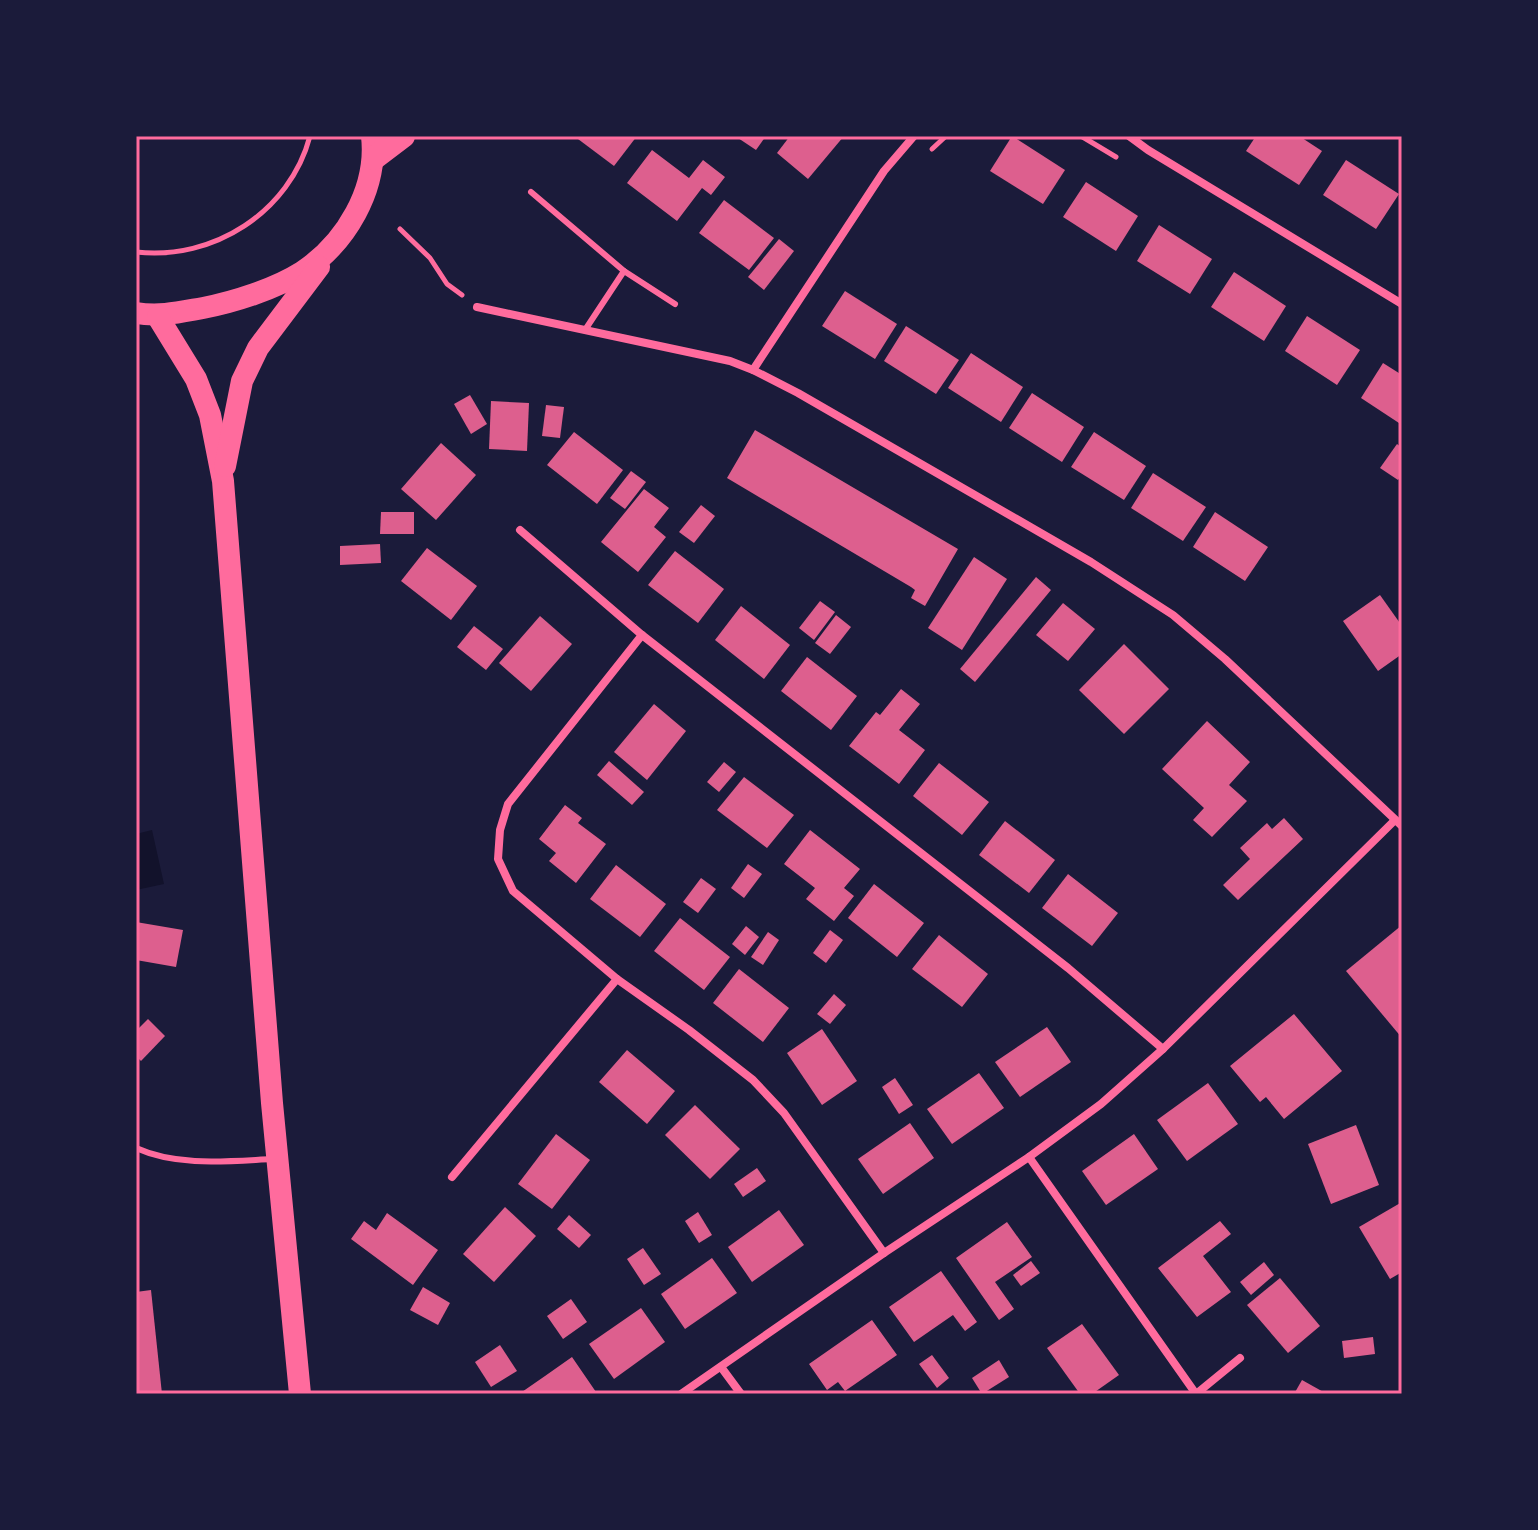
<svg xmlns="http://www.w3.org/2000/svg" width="1538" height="1530" viewBox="0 0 1538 1530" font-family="'Open Sans',sans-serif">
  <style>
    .water { fill: #12122b }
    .building { fill: #dd5f8e }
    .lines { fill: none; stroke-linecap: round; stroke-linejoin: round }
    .path { stroke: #ff6b9d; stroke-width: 5 }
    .service { stroke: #ff6b9d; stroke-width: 6 }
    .minor { stroke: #ff6b9d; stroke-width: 8 }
    .trunk { stroke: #ff6b9d; stroke-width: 22 }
    .motorway { stroke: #ff6b9d; stroke-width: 24 }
    .neatline { fill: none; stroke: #ff6b9d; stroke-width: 3 }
  </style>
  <rect width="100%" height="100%" fill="#1b1b3a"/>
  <polygon class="water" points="152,830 164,884 136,890 136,834"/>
  <g class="building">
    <polygon points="574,136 637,136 614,166"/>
    <polygon points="735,136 766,136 756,150"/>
    <polygon points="790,136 844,136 808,179 777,153"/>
    <polygon points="1012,136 1065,170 1043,204 990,171"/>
    <polygon points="1256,136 1299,136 1322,151 1299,185 1246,151"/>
    <polygon points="652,150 689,178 703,160 725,177 711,195 702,188 677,221 627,183"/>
    <polygon points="1346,160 1399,194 1376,229 1323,195"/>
    <polygon points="1086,182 1138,216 1116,251 1063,217"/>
    <polygon points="724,200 774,238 749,270 699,233"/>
    <polygon points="1159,225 1212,259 1190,294 1137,261"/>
    <polygon points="779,239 794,251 764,290 748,277"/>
    <polygon points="1234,272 1286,306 1264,341 1211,307"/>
    <polygon points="845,291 897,324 875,359 822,326"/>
    <polygon points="1307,316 1360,350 1337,385 1285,351"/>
    <polygon points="906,326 959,360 936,394 884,361"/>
    <polygon points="971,353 1023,387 1001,422 948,388"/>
    <polygon points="1383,363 1402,375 1402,425 1361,398"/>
    <polygon points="1032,393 1084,427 1062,462 1009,428"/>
    <polygon points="470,395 487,424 471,434 454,404"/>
    <polygon points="491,401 529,403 527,451 489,449"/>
    <polygon points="546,405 564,407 560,438 542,436"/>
    <polygon points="755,430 958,549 925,606 911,598 915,590 911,587 727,478"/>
    <polygon points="574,432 623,470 597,504 547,465"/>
    <polygon points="1094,432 1146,466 1124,500 1071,467"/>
    <polygon points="441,443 476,475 436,520 401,489"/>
    <polygon points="1397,444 1402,448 1402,474 1398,480 1380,468"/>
    <polygon points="631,471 646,482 625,509 610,498"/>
    <polygon points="1153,473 1206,507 1183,541 1131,508"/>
    <polygon points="644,489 669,508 654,527 666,537 638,572 601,542"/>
    <polygon points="701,505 715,516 694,543 679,532"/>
    <polygon points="381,512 414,512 414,534 380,534"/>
    <polygon points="1215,512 1268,547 1245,581 1193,547"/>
    <polygon points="380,544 381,563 340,565 340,546"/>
    <polygon points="427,548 477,586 451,620 401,581"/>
    <polygon points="675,551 724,589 698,623 648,585"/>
    <polygon points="974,557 1007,579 962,650 928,628"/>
    <polygon points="1036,577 1051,590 975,682 960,669"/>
    <polygon points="1380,595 1402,626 1402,654 1378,671 1343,621"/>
    <polygon points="820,601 835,612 814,640 799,628"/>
    <polygon points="1063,603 1095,629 1068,661 1036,635"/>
    <polygon points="741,606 790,645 764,679 715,640"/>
    <polygon points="836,615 851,627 830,654 815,643"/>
    <polygon points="540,616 572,644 531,691 499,663"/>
    <polygon points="474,626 503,649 486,670 457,647"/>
    <polygon points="1124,644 1169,689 1124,734 1079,690"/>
    <polygon points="807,657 857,696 831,730 781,691"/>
    <polygon points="901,689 920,704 899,730 925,750 899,784 849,746 876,712 880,715"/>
    <polygon points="654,704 686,731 647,780 614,752"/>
    <polygon points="1207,721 1250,762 1229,785 1247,801 1212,837 1193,820 1204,808 1162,769"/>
    <polygon points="609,761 644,792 632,805 597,775"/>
    <polygon points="724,762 736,772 719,792 707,782"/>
    <polygon points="939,763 989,802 962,835 913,796"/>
    <polygon points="744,777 794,815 767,848 717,810"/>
    <polygon points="565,805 582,818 578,823 606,844 576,883 549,861 556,853 539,839"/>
    <polygon points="1284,818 1303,839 1238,900 1223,885 1250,859 1240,848 1267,823 1272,829"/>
    <polygon points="1005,821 1055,860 1029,893 979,855"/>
    <polygon points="810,830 860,869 844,888 854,896 834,921 806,899 815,888 784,864"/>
    <polygon points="748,864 762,874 744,898 731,888"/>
    <polygon points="616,865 666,904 640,937 590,899"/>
    <polygon points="1068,874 1118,913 1092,946 1042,908"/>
    <polygon points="701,878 716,889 698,913 683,902"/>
    <polygon points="874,884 924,923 897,957 848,918"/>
    <polygon points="680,918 730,957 704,990 654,951"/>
    <polygon points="136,922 183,930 176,967 136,960"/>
    <polygon points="1402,925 1402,1038 1346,971"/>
    <polygon points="746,926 759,937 745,955 732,944"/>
    <polygon points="830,930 843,940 826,963 813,953"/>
    <polygon points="768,932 779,940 763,965 751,957"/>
    <polygon points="939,935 988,974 962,1007 912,969"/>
    <polygon points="739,969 789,1008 763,1042 713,1003"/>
    <polygon points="834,994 846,1005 830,1024 817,1014"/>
    <polygon points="1294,1014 1342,1071 1284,1119 1266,1097 1260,1102 1230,1066"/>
    <polygon points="148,1019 165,1036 141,1061 136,1056 136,1031"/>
    <polygon points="1047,1027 1071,1062 1020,1097 995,1062"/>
    <polygon points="822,1029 857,1081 822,1105 787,1053"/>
    <polygon points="627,1050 675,1091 647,1124 599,1082"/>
    <polygon points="979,1073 1004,1108 952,1144 927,1109"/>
    <polygon points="895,1078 913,1105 899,1114 882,1087"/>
    <polygon points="1208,1083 1238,1124 1187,1161 1157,1120"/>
    <polygon points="695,1105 740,1149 710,1179 665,1135"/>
    <polygon points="910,1123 934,1158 883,1194 858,1159"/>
    <polygon points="1356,1125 1379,1185 1331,1204 1308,1144"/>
    <polygon points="556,1134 590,1160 552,1209 518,1184"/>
    <polygon points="1134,1134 1158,1169 1106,1205 1082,1171"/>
    <polygon points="757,1168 766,1181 743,1197 734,1184"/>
    <polygon points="1402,1202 1402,1272 1390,1279 1359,1227"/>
    <polygon points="505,1207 536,1236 494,1282 463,1254"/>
    <polygon points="779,1210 804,1245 752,1282 728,1247"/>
    <polygon points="698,1212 712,1235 699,1243 685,1221"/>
    <polygon points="387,1213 438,1250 413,1285 351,1239 364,1221 376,1230"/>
    <polygon points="569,1215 591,1235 579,1248 557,1229"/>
    <polygon points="1220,1221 1231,1234 1203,1256 1231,1292 1197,1317 1158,1268"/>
    <polygon points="1007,1222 1032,1257 995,1282 1014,1309 999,1320 956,1258"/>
    <polygon points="643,1248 661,1274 644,1285 627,1259"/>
    <polygon points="712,1258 737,1293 685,1329 661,1294"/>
    <polygon points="1031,1261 1040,1273 1021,1286 1013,1275"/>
    <polygon points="1264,1262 1274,1275 1251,1295 1240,1282"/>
    <polygon points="941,1271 977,1322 965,1331 953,1315 914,1342 889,1307"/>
    <polygon points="1280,1278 1320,1326 1288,1353 1247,1305"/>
    <polygon points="423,1287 450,1303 438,1325 410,1310"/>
    <polygon points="151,1290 162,1394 136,1394 136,1292"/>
    <polygon points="571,1299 587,1322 563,1339 547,1316"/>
    <polygon points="641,1308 665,1342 614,1379 589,1344"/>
    <polygon points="872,1320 897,1355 845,1391 838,1382 827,1390 809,1364"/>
    <polygon points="1082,1324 1119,1375 1092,1394 1080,1394 1047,1348"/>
    <polygon points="1373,1337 1375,1354 1344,1358 1342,1341"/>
    <polygon points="500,1345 517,1371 491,1387 475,1362"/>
    <polygon points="932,1355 949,1378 937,1388 919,1364"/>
    <polygon points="572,1357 596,1392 519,1394 545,1376"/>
    <polygon points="999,1360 1009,1377 982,1394 972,1378"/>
    <polygon points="1302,1380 1327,1394 1294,1394"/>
  </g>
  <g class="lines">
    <g class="path">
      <polyline points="1081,136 1116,157"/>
      <polyline points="932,149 946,136"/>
      <polyline points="400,229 430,258 447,284 462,295"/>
      <path d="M136,252c77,9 154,-40 174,-116"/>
    </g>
    <g class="service">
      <polyline points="531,192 624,271 585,330"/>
      <polyline points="624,271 675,304"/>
      <path d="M136,1148c42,19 93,13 137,11"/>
    </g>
    <g class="minor">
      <polyline points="1129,136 1148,150 1402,304"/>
      <polyline points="477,307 730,361 753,370 798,393 1091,562 1173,615 1225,659 1402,826"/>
      <polyline points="753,370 884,171 914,136"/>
      <polyline points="520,530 642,635 1068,968 1163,1049"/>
      <polyline points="642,635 508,804 500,830 498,859 513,891 617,979 689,1030 753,1080 784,1113 884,1253"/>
      <polyline points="1029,1157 1196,1394"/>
      <polyline points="452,1177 617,979"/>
      <polyline points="721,1367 741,1394"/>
      <polyline points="681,1394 884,1253 1029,1157 1101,1104 1163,1049 1395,820"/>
      <polyline points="1196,1394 1240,1358"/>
    </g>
    <g class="trunk">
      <path d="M136,313c24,4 44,-1 67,-5 31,-6 72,-19 99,-36 44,-29 76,-83 70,-136"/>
      <polyline points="158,317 196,379 210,415 223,481 272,1103 300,1394"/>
      <polyline points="225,466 242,381 258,348 319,267"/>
    </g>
    <polyline class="motorway" points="374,158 403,136"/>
  </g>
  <rect width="1538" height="1530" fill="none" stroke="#1b1b3a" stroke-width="276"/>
  <rect x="138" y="138" width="1262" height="1254" class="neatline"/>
</svg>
